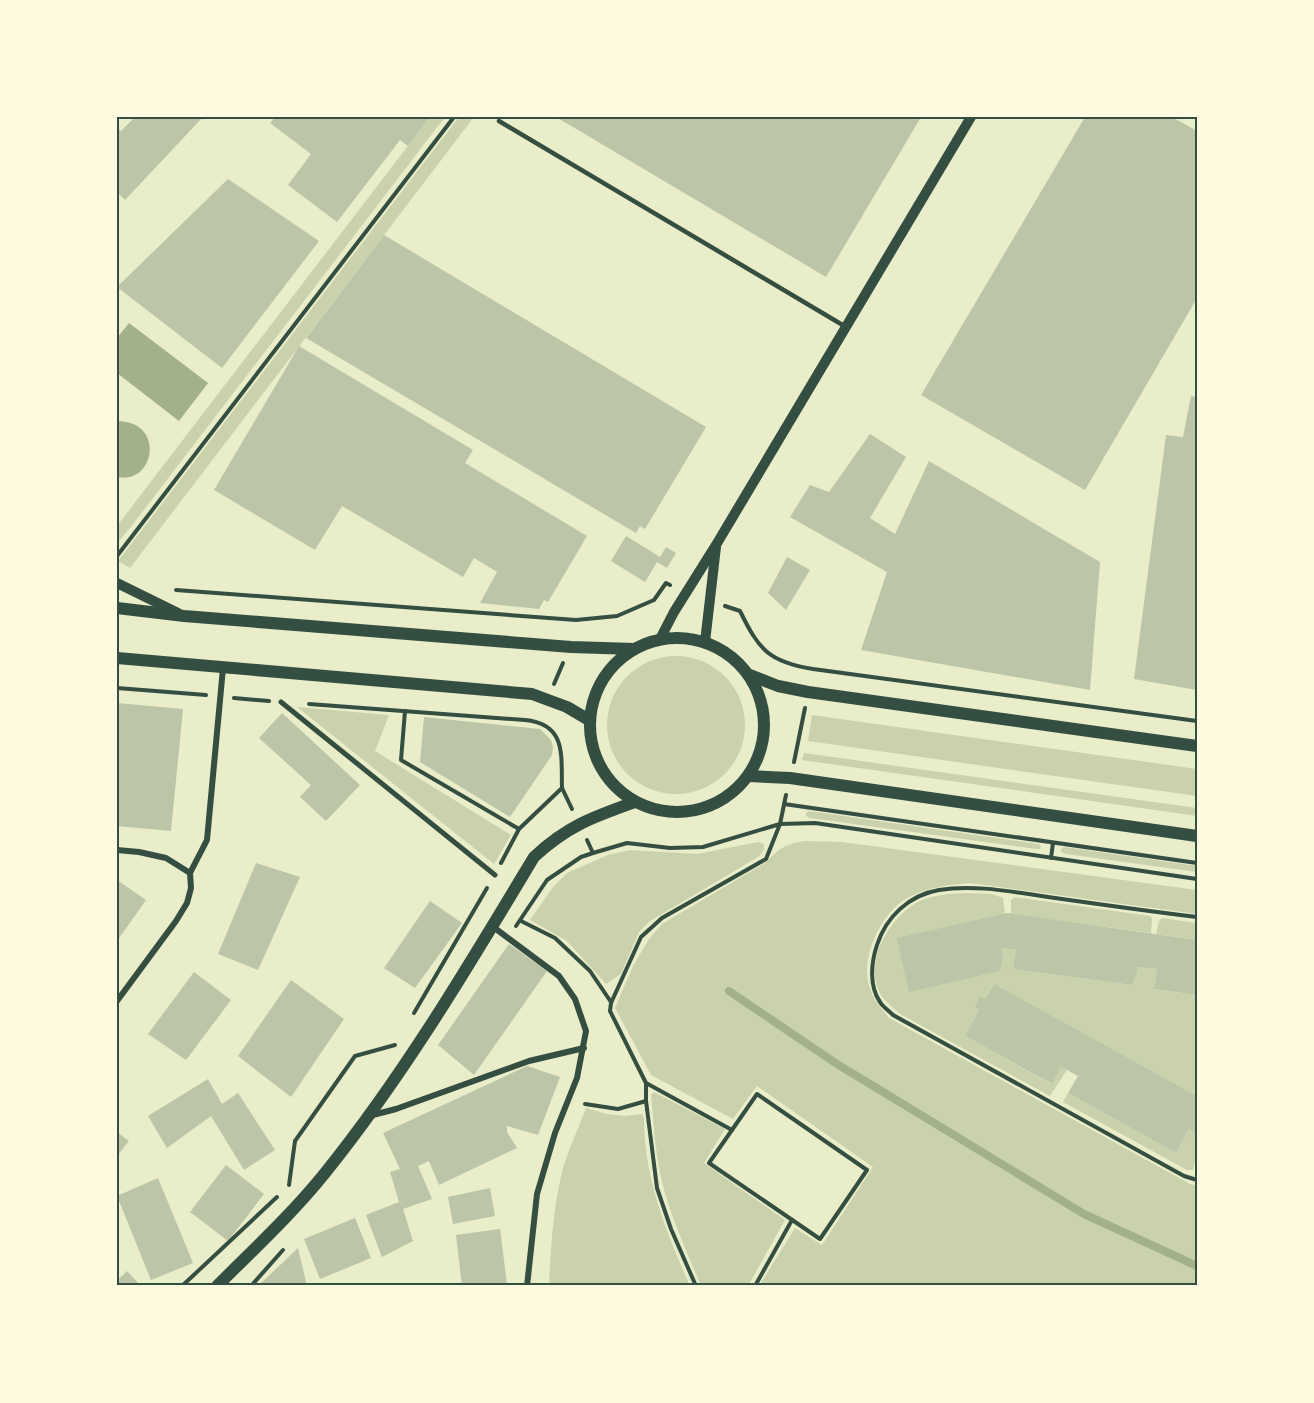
<svg xmlns="http://www.w3.org/2000/svg" width="1314" height="1403" viewBox="0 0 1314 1403" font-family="'Sofia Sans Condensed',sans-serif">
  <style>
    .green { fill: #cad2ad }
    .water { fill: #a3b18a }
    .lines { fill: none; stroke-linecap: round; stroke-linejoin: round }
    .stream { stroke: #a3b18a; stroke-width: 8 }
    .building { fill: #bcc5a7 }
    .path { stroke: #344e41; stroke-width: 4 }
    .service { stroke: #344e41; stroke-width: 4.5 }
    .pedestrian { stroke: #344e41; stroke-width: 5 }
    .minor { stroke: #344e41; stroke-width: 6 }
    .tertiary { stroke: #344e41; stroke-width: 10 }
    .secondary { stroke: #344e41; stroke-width: 12 }
    .neatline { fill: none; stroke: #344e41; stroke-width: 2 }
  </style>
  <rect width="100%" height="100%" fill="#e9edc9"/>
  <g class="green">
    <polygon points="430,117 445,117 130,528 117,543 117,526"/>
    <polygon points="459,117 474,117 130,568 118,561"/>
    <circle cx="676" cy="725" r="69"/>
    <polygon points="297,707 389,715 375,751 511,835 494,864"/>
    <polygon points="812,715 1197,769 1197,796 808,741"/>
    <polygon points="804,753 1197,808 1197,816 802,760"/>
    <polygon points="809,811 1039,844 1041,847 1040,849 1036,849 810,818 806,816 806,813"/>
    <path d="M805,841l37,1 355,48v24l-227,-31c-21,2 -40,4 -59,13 -27,12 -49,56 -43,86 3,14 12,25 21,36l301,166 7,2v100h-438l36,-58 27,17 51,-78 -116,-81 -24,33 -82,-44 -36,-67 18,-42 16,-27 13,-15 103,-61c15,-15 20,-19 40,-22z"/>
    <polygon points="758,842 764,844 764,850 758,857 650,921 639,932 621,974 606,984 567,941 530,920 553,887 567,873 608,855 630,850 697,854"/>
    <polygon points="1064,847 1197,866 1197,872 1066,854 1061,852 1061,849"/>
    <path d="M965,893l27,1 11,4 2,16 -96,77 90,-20 4,-13 -2,-10 15,2 -3,19 119,16 5,-11 1,-7 19,2 -3,20 43,6v101l-204,-111 -8,14 -6,-2 -5,10 5,3 -14,26 86,48 10,-17 6,3 -17,26 -150,-82c-5,-5 -12,-10 -17,-16 -22,-31 4,-78 33,-95 14,-8 33,-9 49,-10z"/>
    <polygon points="1015,897 1150,916 1152,918 1151,933 1011,914 1011,900"/>
    <polygon points="1162,918 1197,923 1197,940 1156,934 1159,921"/>
    <path d="M654,1092l71,37 -21,34 81,57 -37,66h-47c-14,-34 -30,-68 -39,-104 -7,-28 -8,-58 -11,-87z"/>
    <polygon points="1068,1093 1176,1153 1189,1129 1197,1134 1197,1154 1193,1170 1187,1170 1063,1102"/>
    <path d="M586,1108l21,6 18,2 17,-2 2,4c0,60 22,113 46,168h-141c2,-40 4,-82 15,-121 6,-19 15,-38 22,-57z"/>
  </g>
  <g class="water">
    <polygon points="129,323 208,383 179,421 117,373 117,338"/>
    <path d="M117,421c49,0 38,64 0,56z"/>
  </g>
  <g class="lines">
    <polyline class="stream" points="729,991 837,1064 1084,1214 1197,1266"/>
  </g>
  <g class="building">
    <polygon points="135,117 203,117 125,200 117,192 117,127 121,131"/>
    <polygon points="275,117 430,117 408,146 400,140 337,222 288,185 311,154 270,123"/>
    <polygon points="556,117 921,117 826,277"/>
    <polygon points="1085,117 1172,117 1197,131 1197,298 1085,490 921,395"/>
    <polygon points="228,179 319,241 222,368 117,287"/>
    <polygon points="384,235 706,427 645,529 640,526 636,533 306,338"/>
    <polygon points="299,346 473,450 465,463 587,536 548,602 544,600 539,609 480,603 497,572 474,558 463,577 342,506 315,550 214,490"/>
    <polygon points="1191,396 1197,397 1197,690 1134,679 1166,435 1183,437"/>
    <polygon points="870,434 906,457 870,518 895,534 929,461 1100,562 1090,690 861,650 887,572 790,517 810,485 829,492"/>
    <polygon points="626,536 660,557 666,547 676,553 667,568 657,562 645,582 611,561"/>
    <polygon points="787,557 810,570 786,610 768,593"/>
    <polygon points="117,703 183,709 171,831 117,826"/>
    <polygon points="282,713 360,785 326,821 300,797 311,785 259,738"/>
    <polygon points="424,717 540,729 551,740 553,747 552,755 510,817 420,762"/>
    <polygon points="256,863 300,877 258,970 218,954"/>
    <polygon points="117,880 146,900 117,941"/>
    <polygon points="430,901 462,923 415,988 384,968"/>
    <polygon points="1008,913 1197,940 1197,995 1154,989 1157,969 1138,967 1137,974 1132,985 1013,969 1016,950 1001,948 1003,958 1000,971 909,992 897,938"/>
    <polygon points="509,944 547,971 474,1075 438,1045"/>
    <polygon points="194,972 231,1000 186,1060 148,1034"/>
    <polygon points="291,980 344,1019 291,1097 238,1056"/>
    <polygon points="994,984 1197,1096 1197,1134 1189,1129 1176,1153 1068,1093 1078,1076 1067,1070 1061,1067 1052,1084 965,1036 979,1010 974,1007 980,996 985,999"/>
    <polygon points="527,1066 560,1077 538,1135 507,1126 507,1132 517,1148 439,1185 429,1161 418,1166 432,1199 403,1209 413,1241 382,1257 366,1215 399,1202 390,1172 400,1169 383,1133"/>
    <polygon points="208,1079 222,1104 238,1093 275,1150 244,1170 211,1116 167,1148 148,1116"/>
    <polygon points="117,1132 129,1141 117,1156"/>
    <polygon points="226,1165 264,1194 228,1241 190,1212"/>
    <polygon points="158,1178 193,1263 151,1280 117,1196"/>
    <polygon points="490,1188 495,1216 453,1224 448,1197"/>
    <polygon points="355,1218 371,1258 320,1279 304,1239"/>
    <polygon points="500,1229 507,1284 462,1286 456,1235"/>
    <polygon points="298,1248 307,1286 258,1286"/>
    <polygon points="127,1271 141,1286 117,1286 117,1281"/>
  </g>
  <g class="lines">
    <g class="path">
      <polyline points="117,556 454,117"/>
      <polyline points="176,590 576,620 617,616 654,600 666,583 670,585"/>
      <path d="M725,606l15,5c19,39 29,51 73,58l384,52"/>
      <polyline points="554,684 563,663"/>
      <polyline points="117,688 206,695"/>
      <polyline points="234,698 269,701"/>
      <path d="M309,704l216,16c42,4 36,36 37,68l-43,41 -18,34"/>
      <polyline points="405,711 401,760 519,829"/>
      <polyline points="794,762 805,708"/>
      <polyline points="562,788 572,809"/>
      <polyline points="784,804 1197,863"/>
      <polyline points="593,853 627,843 670,848 703,847 780,824 815,823 1197,879"/>
      <polyline points="1051,858 1053,843"/>
      <path d="M1197,917c-50,-6 -100,-13 -149,-20 -35,-5 -74,-13 -109,-7 -30,5 -53,27 -62,55 -6,18 -8,41 3,57 3,5 9,9 13,13l291,161 13,4"/>
      <polyline points="521,921 555,938 590,971 611,1002"/>
      <polyline points="516,926 547,880 581,857 593,853 587,840"/>
      <polyline points="414,1013 487,888"/>
      <polygon points="757,1094 867,1170 820,1239 709,1163"/>
      <polyline points="646,1101 657,1188 671,1229 696,1286"/>
      <polyline points="585,1104 618,1109 646,1101 646,1083"/>
      <polyline points="732,1130 646,1083 610,1011 611,1003 641,937 662,918 766,859 780,824 786,795"/>
      <polyline points="289,1185 295,1141 355,1056 395,1045"/>
      <polyline points="182,1286 277,1197"/>
      <polyline points="251,1286 283,1250"/>
      <polyline points="755,1286 792,1220"/>
    </g>
    <polyline class="service" points="499,121 846,327"/>
    <polyline class="pedestrian" points="281,702 495,875"/>
    <g class="minor">
      <polyline points="117,850 139,852 166,858 190,873"/>
      <polyline points="492,926 559,976 575,999 586,1031 577,1078 555,1133 537,1194 527,1286"/>
      <polyline points="117,1001 176,921 187,903 191,888 190,873 207,840 223,668"/>
      <polyline points="369,1116 396,1109 529,1061 584,1048"/>
    </g>
    <g class="tertiary">
      <polyline points="117,583 178,613"/>
      <polyline points="660,639 674,612 716,545 971,117"/>
      <polyline points="705,642 716,547"/>
    </g>
    <g class="secondary">
      <polyline points="117,608 184,616 571,647 634,649"/>
      <circle cx="677" cy="725" r="87"/>
      <polyline points="117,658 532,694 567,707 589,720"/>
      <polyline points="750,675 778,686 808,692 1197,746"/>
      <polyline points="749,776 790,778 1197,836"/>
      <path d="M217,1286c37,-37 75,-72 108,-113 79,-98 144,-208 209,-316 33,-31 59,-40 101,-55"/>
    </g>
  </g>
  <rect width="1314" height="1403" fill="none" stroke="#fefae0" stroke-width="237"/>
  <rect x="118" y="118" width="1078" height="1166" class="neatline"/>
</svg>
